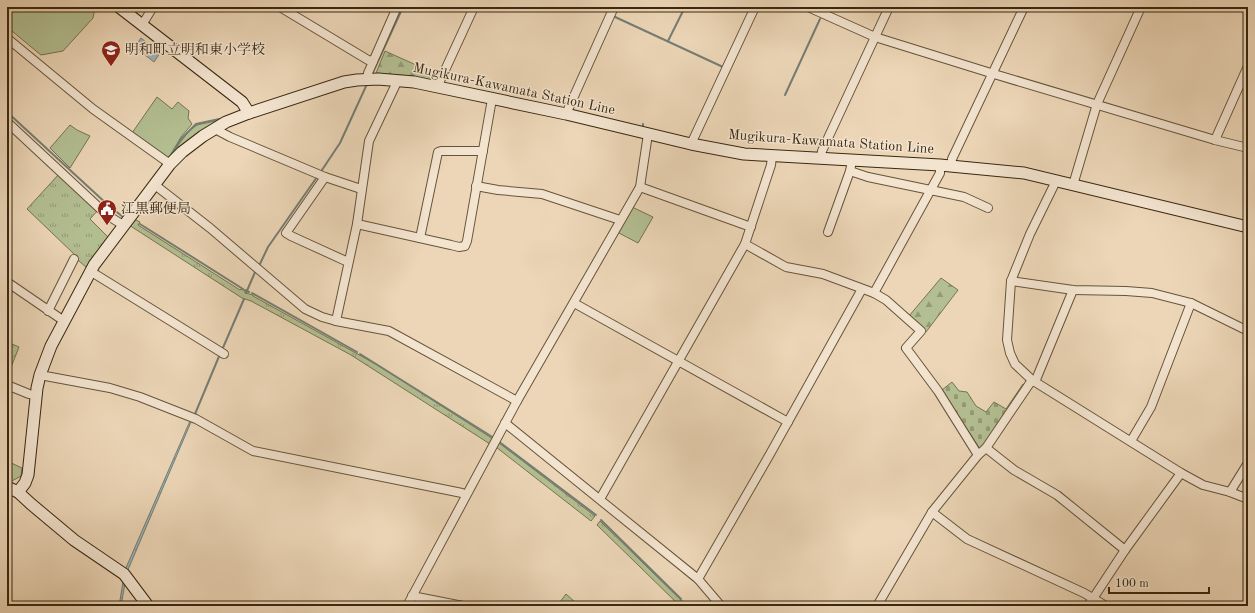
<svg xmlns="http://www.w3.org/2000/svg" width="1255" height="613" viewBox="0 0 1255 613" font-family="'Old Standard TT','Noto Serif JP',serif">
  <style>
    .grass { fill: #b3bf92; stroke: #767451 }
    .forest { fill: url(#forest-firs); stroke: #767451 }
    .cemetery { fill: url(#cemetery-stones); stroke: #767451 }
    .park { fill: url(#park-tufts); stroke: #767451 }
    .garden { fill: url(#garden-furrows); stroke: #767451 }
    .water { fill: url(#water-ripples); stroke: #757d75 }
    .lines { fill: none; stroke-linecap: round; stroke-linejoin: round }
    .stream { stroke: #757d75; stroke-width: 2 }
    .minor-casing { stroke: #66543a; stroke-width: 10 }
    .secondary-casing { stroke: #392810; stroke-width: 13 }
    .minor { stroke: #f3e4d0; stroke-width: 8 }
    .secondary { stroke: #f3e4d0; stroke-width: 11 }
    .labels { text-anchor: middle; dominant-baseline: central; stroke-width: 3; stroke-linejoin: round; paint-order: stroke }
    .poi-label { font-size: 14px; fill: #392810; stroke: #f3e4d0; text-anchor: start }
    .street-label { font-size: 14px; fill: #392810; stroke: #f3e4d0 }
  </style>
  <defs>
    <pattern id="forest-firs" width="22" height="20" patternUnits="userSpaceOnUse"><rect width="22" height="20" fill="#b3bf92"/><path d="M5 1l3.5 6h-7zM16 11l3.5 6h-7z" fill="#939b76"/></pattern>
    <pattern id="cemetery-stones" width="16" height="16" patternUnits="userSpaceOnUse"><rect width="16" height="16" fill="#b3bf92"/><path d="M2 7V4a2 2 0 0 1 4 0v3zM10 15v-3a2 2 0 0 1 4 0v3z" fill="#939b76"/></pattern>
    <pattern id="park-tufts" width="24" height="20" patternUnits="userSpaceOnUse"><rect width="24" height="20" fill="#b3bf92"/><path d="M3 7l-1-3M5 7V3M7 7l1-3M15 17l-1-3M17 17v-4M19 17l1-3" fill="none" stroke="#939b76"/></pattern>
    <pattern id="garden-furrows" width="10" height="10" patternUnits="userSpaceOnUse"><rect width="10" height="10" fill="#b3bf92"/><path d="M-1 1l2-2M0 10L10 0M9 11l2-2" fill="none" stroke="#939b76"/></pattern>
    <pattern id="water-ripples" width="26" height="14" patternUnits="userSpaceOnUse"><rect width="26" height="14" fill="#9db6b9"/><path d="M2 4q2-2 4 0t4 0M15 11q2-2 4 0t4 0" fill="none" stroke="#819495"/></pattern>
  </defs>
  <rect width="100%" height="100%" fill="#ecd6b7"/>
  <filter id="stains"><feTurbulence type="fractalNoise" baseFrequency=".005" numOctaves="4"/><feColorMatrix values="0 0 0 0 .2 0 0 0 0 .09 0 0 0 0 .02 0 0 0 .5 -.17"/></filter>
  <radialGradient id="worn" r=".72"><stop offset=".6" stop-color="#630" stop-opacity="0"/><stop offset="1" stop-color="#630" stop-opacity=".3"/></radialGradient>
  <g class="grass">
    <polygon points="7,7 93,7 95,8 93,18 63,51 41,55 7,27"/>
    <polygon points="157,97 172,109 178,102 189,111 188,118 192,124 181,137 169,157 189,131 197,125 224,119 169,159 132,133"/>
    <polygon points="70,125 77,130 90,136 70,168 50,148"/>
    <polygon points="632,207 653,217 638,243 617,232"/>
    <polygon points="7,461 22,468 21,476 10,482 7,481"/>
    <polygon points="566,594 575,602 572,606 557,606"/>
  </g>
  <g class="forest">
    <polygon points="385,51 434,73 431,80 411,76 376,73"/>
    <polygon points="941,278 958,290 926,332 909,316"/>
  </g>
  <polygon class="cemetery" points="952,382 959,391 967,392 976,406 986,412 994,402 1006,409 1023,384 1026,386 989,440 980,449 942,390"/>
  <g class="park">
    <polygon points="59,174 98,210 90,219 108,237 86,267 73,256 74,254 27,209"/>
    <polygon points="134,219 140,222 138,225 240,290 241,289 245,291 245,293 253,295 253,296 381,367 493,439 490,444 351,355 251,301 242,298 129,225"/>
    <polygon points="499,443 595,516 591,521 496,447"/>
    <polygon points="600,521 683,602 680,606 597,525"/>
  </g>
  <polygon class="garden" points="7,342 19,347 10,370 7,369"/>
  <g class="water">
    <polygon points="141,38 160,53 154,62 135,47"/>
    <polygon points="190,421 191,422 127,572 121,606 119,606 125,570"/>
  </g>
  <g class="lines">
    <g class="stream">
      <polyline points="825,8 825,7"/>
      <polyline points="614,15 613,16 723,67"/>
      <polyline points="668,41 685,7"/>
      <polyline points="373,72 403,7"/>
      <polyline points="785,95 820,19"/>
      <polyline points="7,112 108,205 123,217"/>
      <polyline points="643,126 643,124"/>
      <polyline points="171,156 181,139 196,124 224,118"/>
      <polyline points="320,173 340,143 367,84"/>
      <polyline points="140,224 243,289"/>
      <polyline points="259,266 268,247 317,177"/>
      <polyline points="245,290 249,292"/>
      <polyline points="246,293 256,270"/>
      <polyline points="252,293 357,352"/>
      <polyline points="222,350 244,299"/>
      <polyline points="360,354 494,438"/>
      <polyline points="195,414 220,354"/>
      <polyline points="498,441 596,515"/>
      <polyline points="601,520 681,599"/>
      <polyline points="685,604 686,603 690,606"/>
    </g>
    <g class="minor-casing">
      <g id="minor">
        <polyline points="280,7 368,60 373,61"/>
        <polyline points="808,7 875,37 994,74 1215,140 1248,148"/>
        <polyline points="142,25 153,7"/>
        <polyline points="7,38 93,109 170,164"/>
        <polyline points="367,79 368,73 397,7"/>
        <polyline points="439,86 440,81 474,7"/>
        <polyline points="566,114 614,7"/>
        <polyline points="7,122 107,215 123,225"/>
        <polyline points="215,129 230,137 325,177 361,189"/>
        <polyline points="1215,140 1248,66"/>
        <polyline points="691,144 755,7"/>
        <polyline points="821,158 822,151 889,7"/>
        <polyline points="951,166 952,159 1024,7"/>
        <polyline points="850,171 868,177 964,197 988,208"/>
        <polyline points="325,177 286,233 291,236 348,262"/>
        <polyline points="1056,181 1030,234 1011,281 1007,340 1010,353 1015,364 1032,380 1181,473 1203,485 1230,492 1248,499"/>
        <polyline points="155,185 210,228 305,309 322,317 336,321 389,331 517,401"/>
        <polyline points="1073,185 1097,104 1141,7"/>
        <polyline points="476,186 498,190 542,194 620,220"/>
        <polyline points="640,187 751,227"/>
        <polyline points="357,224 451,245 459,247 465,246 467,241 492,99"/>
        <polyline points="828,232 850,171 851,166"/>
        <polyline points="420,238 438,152 441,151 483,151"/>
        <polyline points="745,244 786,267 823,274 874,293 940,173 940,165"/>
        <polyline points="90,271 224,354"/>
        <polyline points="1011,281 1073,290 1126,291 1152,293 1191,303 1248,331"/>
        <polyline points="7,282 64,321"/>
        <polyline points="874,293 886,300 921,331 906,348 938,391 978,455"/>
        <polyline points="574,303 788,422"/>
        <polyline points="48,311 74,259"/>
        <polyline points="336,321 357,224 369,141 396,84 397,80"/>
        <polyline points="40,375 110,388 140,397 196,419 253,451 462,493 466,495"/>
        <polyline points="1035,382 1073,290"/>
        <polyline points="7,385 29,394 36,396"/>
        <polyline points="505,423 698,579 721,606"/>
        <polyline points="1131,441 1151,407 1191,303"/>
        <polyline points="986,448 1014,470 1057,495 1125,550"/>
        <polyline points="1230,492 1248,463"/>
        <polyline points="600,499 745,244 771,165 772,156"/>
        <polyline points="932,512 967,539 1084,593 1106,606"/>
        <polyline points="698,579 770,454 862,289"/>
        <polyline points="412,596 463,606"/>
        <polyline points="407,606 517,401 640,187 648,134"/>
        <polyline points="877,606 932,512 978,455 986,448 1032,380"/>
        <polyline points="1088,606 1125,550 1181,473"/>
      </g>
    </g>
    <g class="secondary-casing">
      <g id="secondary">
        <polyline points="119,7 242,102 249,113"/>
        <polyline points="7,487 18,492 31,504 74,540 124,574 148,606"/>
        <polyline points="18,492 25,483 28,475 37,388 40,375 51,346 94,265 170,164 182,152 203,136 226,122 249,113 344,82 357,80 378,79 414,82 566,114 691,144 744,154 940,165 1024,173 1248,227"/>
      </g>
    </g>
    <use href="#minor" class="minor"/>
    <use href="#secondary" class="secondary"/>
  </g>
  <defs>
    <g id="school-pin" transform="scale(1)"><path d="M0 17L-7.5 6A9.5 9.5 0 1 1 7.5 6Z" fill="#8f2418" stroke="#f3e4d0"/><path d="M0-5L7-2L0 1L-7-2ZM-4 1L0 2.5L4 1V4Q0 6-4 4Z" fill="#fff"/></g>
    <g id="civic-pin" transform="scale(1)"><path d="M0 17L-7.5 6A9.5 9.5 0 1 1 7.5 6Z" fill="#8f2418" stroke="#f3e4d0"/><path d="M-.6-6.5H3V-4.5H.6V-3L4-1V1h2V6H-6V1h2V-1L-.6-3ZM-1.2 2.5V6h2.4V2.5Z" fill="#fff"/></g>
  </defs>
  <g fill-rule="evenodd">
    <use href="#school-pin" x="111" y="50"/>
    <use href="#civic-pin" x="107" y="209"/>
  </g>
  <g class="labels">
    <g class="poi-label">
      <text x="125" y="50">明和町立明和東小学校</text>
      <text x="121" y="209">江黒郵便局</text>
    </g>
    <g class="street-label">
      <text transform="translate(514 89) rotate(12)">Mugikura-Kawamata Station Line</text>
      <text transform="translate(831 142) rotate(4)">Mugikura-Kawamata Station Line</text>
    </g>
  </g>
  <rect width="1255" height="613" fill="none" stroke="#ecd6b7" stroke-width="24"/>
  <rect x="8" y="8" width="1239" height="597" fill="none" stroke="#392810" stroke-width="2"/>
  <rect x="12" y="12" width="1231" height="589" fill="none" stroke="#392810"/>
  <path d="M1109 587v6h100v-6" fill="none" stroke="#392810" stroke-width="2"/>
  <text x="1115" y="587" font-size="12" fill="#392810" stroke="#f3e4d0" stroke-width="3" paint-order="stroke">100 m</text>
  <rect width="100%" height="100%" filter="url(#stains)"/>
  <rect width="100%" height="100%" fill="url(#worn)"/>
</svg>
